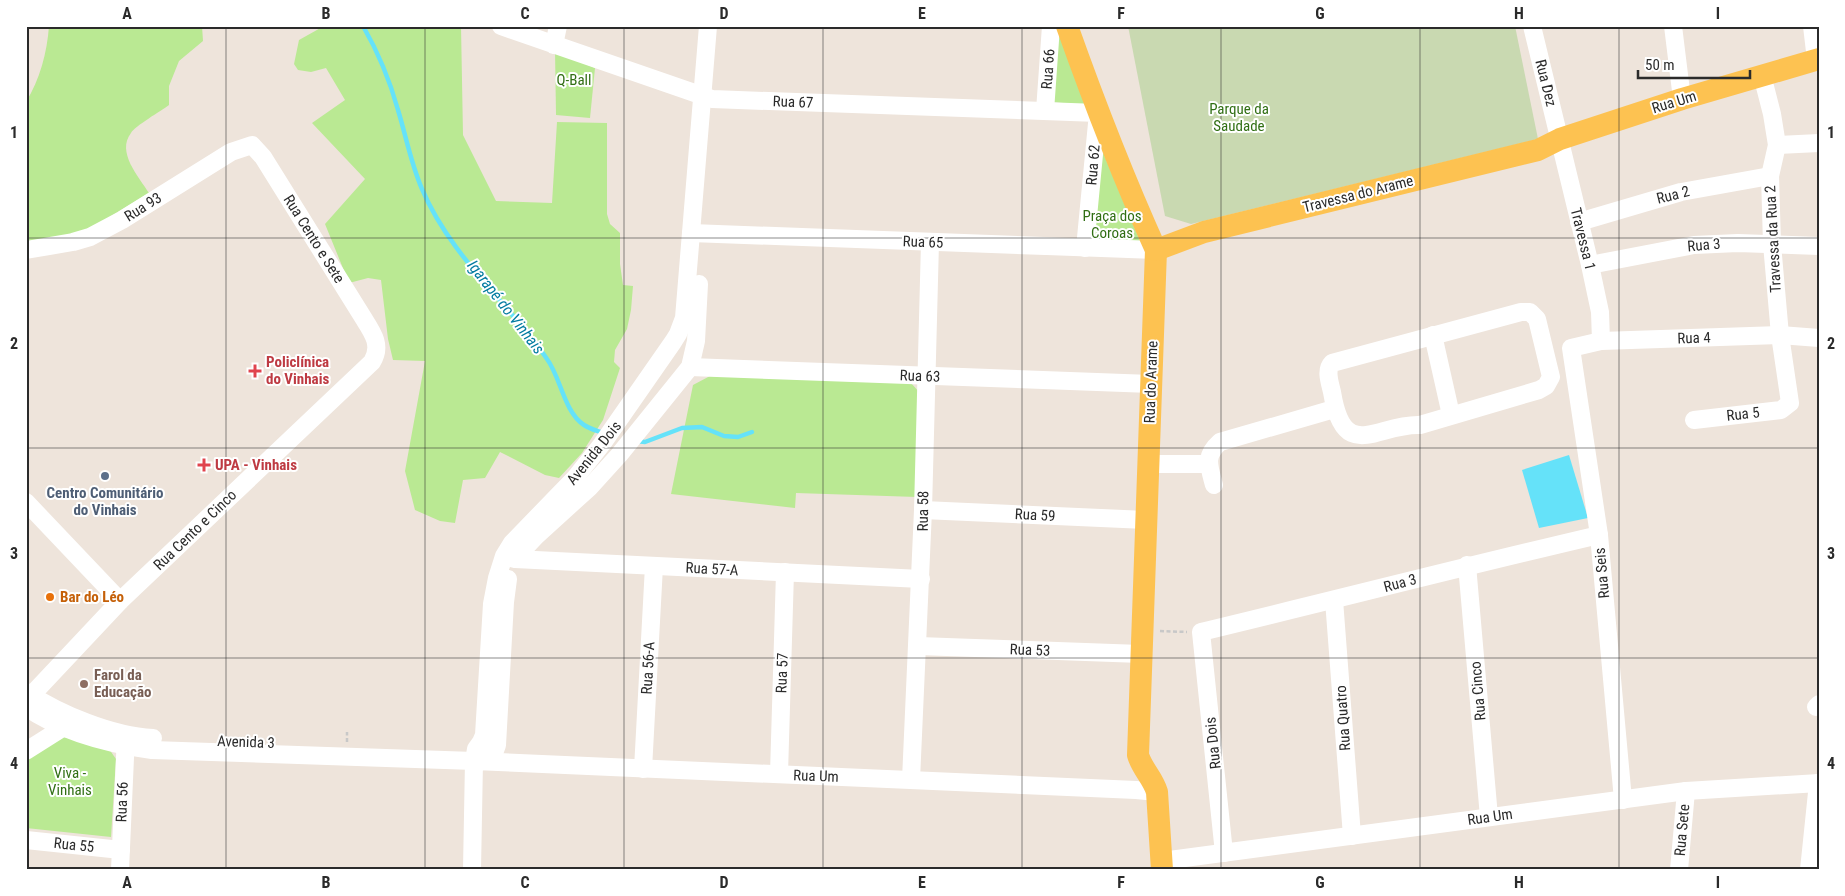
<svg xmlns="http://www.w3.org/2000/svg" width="1845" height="896" viewBox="0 0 1845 896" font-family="'Roboto Condensed',sans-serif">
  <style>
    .green { fill: #bae993 }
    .cemetery { fill: #c9d9b1 }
    .water { fill: #65e2f9 }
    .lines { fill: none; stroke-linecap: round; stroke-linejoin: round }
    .stream { stroke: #65e2f9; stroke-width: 4.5 }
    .path { stroke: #c8c8c8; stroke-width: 2.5; stroke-dasharray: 4 2.5; stroke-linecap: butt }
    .minor { stroke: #fff; stroke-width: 18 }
    .major { stroke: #fdc251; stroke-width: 22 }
    .grid { fill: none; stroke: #2b2b2b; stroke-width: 1; stroke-opacity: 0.55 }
    .health-dot { fill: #e0444e; stroke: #fff; stroke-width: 2 }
    .service-dot { fill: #5c6f8a; stroke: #fff; stroke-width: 2 }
    .food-dot { fill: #e8710a; stroke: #fff; stroke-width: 2 }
    .education-dot { fill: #8d6e63; stroke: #fff; stroke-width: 2 }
    .labels { text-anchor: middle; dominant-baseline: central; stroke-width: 4; stroke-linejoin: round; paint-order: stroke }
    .street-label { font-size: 15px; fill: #2b2b2b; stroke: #fff }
    .park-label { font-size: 15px; fill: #316f14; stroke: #fff }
    .health-label { font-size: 15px; font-weight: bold; fill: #be3a42; stroke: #fff; text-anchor: start }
    .service-label { font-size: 15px; font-weight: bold; fill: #4e5e75; stroke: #fff }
    .food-label { font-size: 15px; font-weight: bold; fill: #c56008; stroke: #fff; text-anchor: start }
    .education-label { font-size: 15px; font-weight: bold; fill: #785e54; stroke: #fff; text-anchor: start }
    .water-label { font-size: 16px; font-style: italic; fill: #027ba0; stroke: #fff }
    .neatline { fill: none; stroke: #2b2b2b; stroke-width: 2 }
    .grid-label { font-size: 16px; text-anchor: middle; font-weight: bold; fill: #2b2b2b }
  </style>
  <rect width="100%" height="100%" fill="#eee4db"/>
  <g class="green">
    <path d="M49,26h153l1,15 -24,20 -10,25v19c-8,6 -34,21 -38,28 -15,19 8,44 18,60l-56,34 -29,10 -38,7v-142c14,-23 21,-49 23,-76z"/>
    <polygon points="324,26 461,26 463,135 496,201 552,203 557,122 607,123 607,214 610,224 620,233 620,264 623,285 633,286 631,310 627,329 615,350 614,362 620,368 603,420 582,453 559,478 545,475 500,452 485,478 463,480 455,523 440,521 415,510 405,471 425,361 393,360 388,339 381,280 368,278 349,283 325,224 365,179 312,123 345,100 326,68 311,72 298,70 294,64 299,40"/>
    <polygon points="1057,26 1086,105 1051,102"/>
    <polygon points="555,51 595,68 590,118 556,115"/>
    <polygon points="1100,145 1142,246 1089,243"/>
    <polygon points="710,376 911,383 920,393 917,497 796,493 795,508 671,494 693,385"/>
    <polygon points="60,736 109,749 116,759 111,837 26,828 26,756"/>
  </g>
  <polygon class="cemetery" points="1128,26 1515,26 1538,139 1191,224 1165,216"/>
  <polygon class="water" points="1569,455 1588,518 1539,528 1522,470"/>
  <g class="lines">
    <g class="stream">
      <path d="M363,26c15,26 27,55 35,84 8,26 13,54 24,79 28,66 85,113 125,170 14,19 17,53 37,66 6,4 14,6 21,9"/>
      <polyline points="636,441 645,442 682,428 702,427 724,436 738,437 752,432"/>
    </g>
    <g class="path">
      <polyline points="1160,631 1187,632"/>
      <polyline points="347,742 347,732"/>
    </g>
    <g class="minor">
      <polyline points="501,26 712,99 1098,113 1085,248"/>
      <polyline points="1532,26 1590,265 1600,312 1601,341"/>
      <polyline points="1673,26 1682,99"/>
      <polyline points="1812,26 1816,60"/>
      <polyline points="554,45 558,26"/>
      <polyline points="1045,111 1051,26"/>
      <polyline points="1777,145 1819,143"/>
      <polyline points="1579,222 1681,192 1770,176"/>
      <polyline points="691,233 1156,250"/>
      <path d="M26,250l47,-8 17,-5 32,-17 109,-68 21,-7 11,12 101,162c9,14 18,27 8,43l-252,239 -94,100"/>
      <polyline points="1590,265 1694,245 1738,243 1819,246"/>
      <path d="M1521,312h9l7,7 14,58 -5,9 -7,4 -119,35c-43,-2 -76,40 -88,-33 -2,-9 -7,-22 0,-29z"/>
      <polyline points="1433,335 1451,415"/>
      <polyline points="690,367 1151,384"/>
      <polyline points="1694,420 1781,410 1790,403 1780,335 1772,244 1770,176 1777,145 1772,114 1762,75"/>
      <polyline points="1148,464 1209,464"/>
      <path d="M1214,485c-5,-19 -10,-29 6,-43l114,-33"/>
      <polyline points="26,502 120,601"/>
      <polyline points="923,510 1146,520"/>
      <polyline points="520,553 536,536 590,487 619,455 690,367 696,341 699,284"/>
      <polyline points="507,557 515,559 921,579"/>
      <polyline points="1467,565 1489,817"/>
      <polyline points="1334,600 1352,836"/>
      <polyline points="918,646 1141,654"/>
      <path d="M26,692c34,22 85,44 127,46"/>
      <path d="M26,707c36,25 83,37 126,43l322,11 662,29 21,2"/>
      <polyline points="1816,707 1819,704"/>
      <polyline points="26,751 64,727 66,717"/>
      <polyline points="480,762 494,753 497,745 505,602 508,579"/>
      <polyline points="643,769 654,566"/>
      <polyline points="779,774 785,572"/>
      <polyline points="911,780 923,510 930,242"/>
      <polyline points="1623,800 1599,535 1571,348 1601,341 1780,335 1819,338"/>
      <polyline points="26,840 121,850"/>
      <path d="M1224,853l-23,-221c133,-32 265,-66 398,-97"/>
      <polyline points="1162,861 1686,791 1819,783"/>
      <polyline points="120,870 126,735"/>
      <polyline points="472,870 474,761 476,749 481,742 484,735 492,604 497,578 504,556 512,543 575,478 602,444 673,342 678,334 684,318 708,26"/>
      <polyline points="1679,870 1686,791"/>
      <polyline points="1809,870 1818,783"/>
    </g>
    <g class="major">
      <path d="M1067,26c27,76 56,151 89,224l-18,505c4,14 15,23 19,37l5,78"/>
      <polyline points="1156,250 1204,232 1538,150 1560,139 1682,99 1819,59"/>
    </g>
  </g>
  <path class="grid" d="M226,26v844M425,26v844M624,26v844M823,26v844M1022,26v844M1221,26v844M1420,26v844M1619,26v844M26,238h1793M26,448h1793M26,658h1793"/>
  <g class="health-dot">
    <path d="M252.5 363.5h5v5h5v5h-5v5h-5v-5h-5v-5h5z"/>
    <path d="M201.5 457.5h5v5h5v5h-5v5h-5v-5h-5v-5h5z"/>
  </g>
  <circle class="service-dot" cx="105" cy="476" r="5"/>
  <circle class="food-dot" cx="50" cy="597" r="5"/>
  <circle class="education-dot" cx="84" cy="684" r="5"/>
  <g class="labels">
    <g class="street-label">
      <text transform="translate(1048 69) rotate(-86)">Rua 66</text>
      <text transform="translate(1546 83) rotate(76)">Rua Dez</text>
      <text transform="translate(793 102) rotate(2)">Rua 67</text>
      <text transform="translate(1674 102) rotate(-17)">Rua Um</text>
      <text transform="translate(1093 165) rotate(-85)">Rua 62</text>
      <text transform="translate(1358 194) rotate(-14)">Travessa do Arame</text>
      <text transform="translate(1673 195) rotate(-14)">Rua 2</text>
      <text transform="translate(143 207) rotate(-32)">Rua 93</text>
      <text transform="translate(314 239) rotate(58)">Rua Cento e Sete</text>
      <text transform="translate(1583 239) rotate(76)">Travessa 1</text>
      <text transform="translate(1773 239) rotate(-93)">Travessa da Rua 2</text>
      <text transform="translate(923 242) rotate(2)">Rua 65</text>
      <text transform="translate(1704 245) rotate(-5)">Rua 3</text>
      <text transform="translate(1694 338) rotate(-2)">Rua 4</text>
      <text transform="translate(920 376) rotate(2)">Rua 63</text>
      <text transform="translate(1151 382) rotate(-88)">Rua do Arame</text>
      <text transform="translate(1743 414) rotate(-6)">Rua 5</text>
      <text transform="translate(594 453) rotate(-51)">Avenida Dois</text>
      <text transform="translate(923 511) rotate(-89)">Rua 58</text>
      <text transform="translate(1035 515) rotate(3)">Rua 59</text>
      <text transform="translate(195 530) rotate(-44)">Rua Cento e Cinco</text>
      <text transform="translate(712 569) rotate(3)">Rua 57-A</text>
      <text transform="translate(1602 573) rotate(-95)">Rua Seis</text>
      <text transform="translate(1400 583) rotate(-15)">Rua 3</text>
      <text transform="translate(1030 650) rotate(2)">Rua 53</text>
      <text transform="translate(648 668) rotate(-87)">Rua 56-A</text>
      <text transform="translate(782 673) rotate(-88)">Rua 57</text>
      <text transform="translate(1478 691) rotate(-95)">Rua Cinco</text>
      <text transform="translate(1343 718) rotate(-94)">Rua Quatro</text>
      <text transform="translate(246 742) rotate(2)">Avenida 3</text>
      <text transform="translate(1213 743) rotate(-96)">Rua Dois</text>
      <text transform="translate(816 776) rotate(2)">Rua Um</text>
      <text transform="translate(122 802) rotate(-88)">Rua 56</text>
      <text transform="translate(1490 817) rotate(-8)">Rua Um</text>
      <text transform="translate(1682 830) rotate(-85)">Rua Sete</text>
      <text transform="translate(74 845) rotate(6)">Rua 55</text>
    </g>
    <g class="park-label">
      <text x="574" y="80">Q-Ball</text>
      <text x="1239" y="109">Parque da<tspan x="1239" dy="17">Saudade</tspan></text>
      <text x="1112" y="216">Praça dos<tspan x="1112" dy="17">Coroas</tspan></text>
      <text x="70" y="773">Viva -<tspan x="70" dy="17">Vinhais</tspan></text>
    </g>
    <g class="health-label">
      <text x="266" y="362">Policlínica<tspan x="266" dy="17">do Vinhais</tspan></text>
      <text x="215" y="465">UPA - Vinhais</text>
    </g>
    <g class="service-label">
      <text x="105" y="493">Centro Comunitário<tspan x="105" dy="17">do Vinhais</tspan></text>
    </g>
    <g class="food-label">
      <text x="60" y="597">Bar do Léo</text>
    </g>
    <g class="education-label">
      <text x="94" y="675">Farol da<tspan x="94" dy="17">Educação</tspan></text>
    </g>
    <g class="water-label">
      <text transform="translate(506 307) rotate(52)">Igarapé do Vinhais</text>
    </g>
  </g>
  <rect width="1845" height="896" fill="none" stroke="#ffffff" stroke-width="55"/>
  <path d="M1638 70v8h112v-8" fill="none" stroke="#2b2b2b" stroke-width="2.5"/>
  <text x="1645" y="70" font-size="15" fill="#2b2b2b" stroke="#ffffff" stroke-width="4" paint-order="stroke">50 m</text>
  <rect x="28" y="28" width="1790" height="840" class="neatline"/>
  <g class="grid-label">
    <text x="127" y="19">A</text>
    <text x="326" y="19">B</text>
    <text x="525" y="19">C</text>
    <text x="724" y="19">D</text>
    <text x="922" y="19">E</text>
    <text x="1121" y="19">F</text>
    <text x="1320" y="19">G</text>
    <text x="1519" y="19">H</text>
    <text x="1718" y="19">I</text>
    <text x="14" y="138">1</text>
    <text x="1831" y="138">1</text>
    <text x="14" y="349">2</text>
    <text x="1831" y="349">2</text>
    <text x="14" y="559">3</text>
    <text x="1831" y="559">3</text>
    <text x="14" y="769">4</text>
    <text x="1831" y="769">4</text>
    <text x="127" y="888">A</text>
    <text x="326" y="888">B</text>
    <text x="525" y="888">C</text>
    <text x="724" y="888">D</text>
    <text x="922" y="888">E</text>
    <text x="1121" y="888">F</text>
    <text x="1320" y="888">G</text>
    <text x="1519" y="888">H</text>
    <text x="1718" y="888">I</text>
  </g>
</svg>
